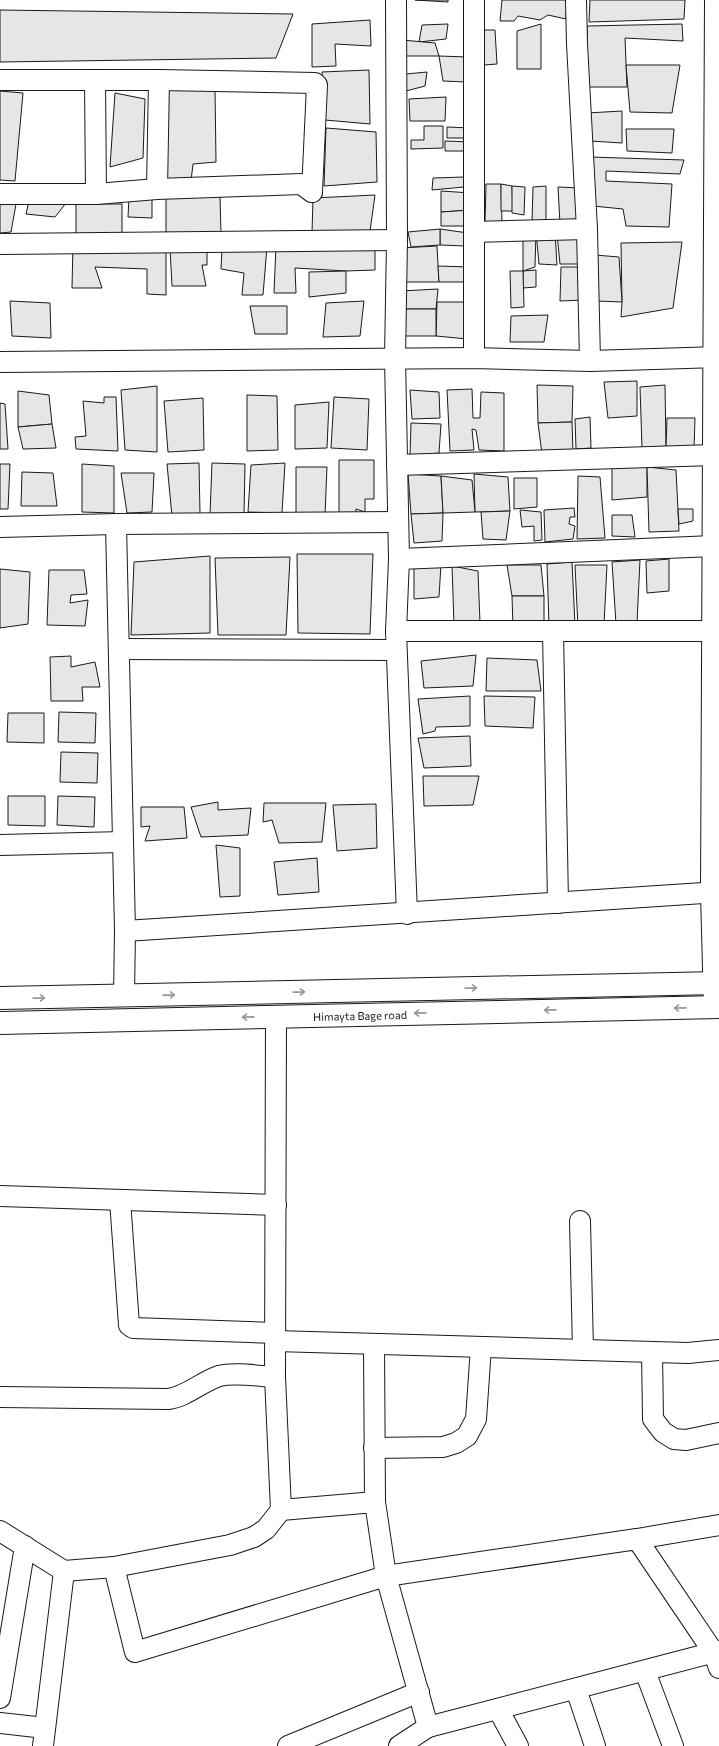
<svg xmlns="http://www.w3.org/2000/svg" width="719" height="1746" viewBox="0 0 719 1746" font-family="Commissioner,sans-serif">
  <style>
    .building { fill: #e6e6e6; stroke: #1a1a1a }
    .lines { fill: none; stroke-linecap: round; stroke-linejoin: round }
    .minor-casing { stroke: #1a1a1a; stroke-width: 22 }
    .tertiary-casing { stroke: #1a1a1a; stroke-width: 24 }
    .primary-casing { stroke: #1a1a1a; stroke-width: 24 }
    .minor { stroke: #fff; stroke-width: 20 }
    .tertiary { stroke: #fff; stroke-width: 22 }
    .primary { stroke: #fff; stroke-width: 22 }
    .oneway { stroke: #989898 }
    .labels { text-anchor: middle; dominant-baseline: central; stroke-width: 3; stroke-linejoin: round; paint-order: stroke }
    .street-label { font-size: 11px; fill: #1a1a1a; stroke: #fff }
  </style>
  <rect width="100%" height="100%" fill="#fff"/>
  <g class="building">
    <polygon points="415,0 448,0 448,2"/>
    <polygon points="502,0 567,0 566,19 548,15 540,20 518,16 514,21 500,21"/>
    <polygon points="590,0 685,0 684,19 589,22"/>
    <polygon points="0,10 293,14 276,58 0,62"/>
    <polygon points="370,20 371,46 335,44 336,66 312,67 312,24"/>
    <polygon points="448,24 446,39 419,42 422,25"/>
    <polygon points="541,24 541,69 517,69 517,31"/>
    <polygon points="682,24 683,41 625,38 627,87 588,87 587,26"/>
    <polygon points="482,30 495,30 497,64 484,65"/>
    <polygon points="402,40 435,43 439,56 405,56"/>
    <polygon points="439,56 468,57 466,82 443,81"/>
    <polygon points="626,65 680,65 672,113 630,112"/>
    <polygon points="369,70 370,124 325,120 322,72"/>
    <polygon points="427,72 425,86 406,91 406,74"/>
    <polygon points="168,88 215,89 216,162 193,164 191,181 167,179"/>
    <polygon points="0,91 23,93 15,181 0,180"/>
    <polygon points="115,93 145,99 143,158 110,167"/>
    <polygon points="446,97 445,121 410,121 409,99"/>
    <polygon points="622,111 622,143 590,141 587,113"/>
    <polygon points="424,126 443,126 443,148 411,149 411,140 424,140"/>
    <polygon points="447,127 471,128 471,138 447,138"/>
    <polygon points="326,128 376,132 377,182 324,186"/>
    <polygon points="626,129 674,129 672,153 627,151"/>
    <polygon points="445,141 471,142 471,151 445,151"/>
    <polygon points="590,157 684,160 680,174 606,171 606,181 672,184 669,227 626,226 623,209 593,206"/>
    <polygon points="464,177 464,187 432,190 433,178"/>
    <polygon points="486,184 501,184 502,223 485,223"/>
    <polygon points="501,184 512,186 513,211 501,211"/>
    <polygon points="512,186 525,187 524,215 512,213"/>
    <polygon points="546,186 546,224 532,223 533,187"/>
    <polygon points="558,187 580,188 579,222 560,224"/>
    <polygon points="441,191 471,193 471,210 441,212"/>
    <polygon points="375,195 370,231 312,233 313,198"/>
    <polygon points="166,196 220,196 221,234 166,235"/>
    <polygon points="129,197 152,198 152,218 128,217"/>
    <polygon points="29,201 66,203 55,217 26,214"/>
    <polygon points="0,204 16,204 11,232 0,233"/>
    <rect x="76" y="204" width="46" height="31"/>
    <polygon points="471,210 471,226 441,226 441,212"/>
    <polygon points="440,229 468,233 465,246 440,245"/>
    <polygon points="440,229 440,245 411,247 408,232"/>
    <polygon points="536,232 555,232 557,265 539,264"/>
    <polygon points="536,232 535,267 523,271 523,236"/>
    <polygon points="584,232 583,264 560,264 557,234"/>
    <polygon points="682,242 673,308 621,317 622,302 621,243"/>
    <polygon points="73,244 166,246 166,295 147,294 147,269 95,267 102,288 72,288"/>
    <polygon points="276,246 375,247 375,270 346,271 295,268 296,293 274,293"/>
    <polygon points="437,246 439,282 403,282 400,248"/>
    <polygon points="267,247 263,295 242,295 244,273 221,269 222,249"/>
    <polygon points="170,248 207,249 207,265 202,265 206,286 172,286"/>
    <polygon points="595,255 619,257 622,302 596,301"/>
    <polygon points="438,266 470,267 471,282 439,282"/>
    <polygon points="561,267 585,267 584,300 560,301"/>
    <polygon points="536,270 536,287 523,288 523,271"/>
    <polygon points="346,271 346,293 309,297 309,272"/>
    <polygon points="510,271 523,271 524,307 511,308"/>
    <polygon points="438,289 436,309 404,309 401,291"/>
    <polygon points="10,301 50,303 51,338 12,336"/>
    <polygon points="364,301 360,336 323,337 326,303"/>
    <polygon points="437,302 468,302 467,339 436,336"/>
    <polygon points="250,306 287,306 287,334 255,334"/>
    <rect x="404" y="309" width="32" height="27"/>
    <polygon points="548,315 544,342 510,342 511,316"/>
    <polygon points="637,381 637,416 608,418 604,382"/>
    <polygon points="537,385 573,386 572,422 538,423"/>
    <polygon points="665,385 666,449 642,448 640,387"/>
    <polygon points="157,386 157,452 125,450 121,390"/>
    <polygon points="472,389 473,418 480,418 481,392 504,393 504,451 479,450 476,430 472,429 474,450 450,451 447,390"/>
    <polygon points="410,390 439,392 440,418 412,419"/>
    <polygon points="18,391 49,395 52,424 18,427"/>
    <polygon points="247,395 277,396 278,450 247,451"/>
    <polygon points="104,397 116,397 118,451 76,449 75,437 86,436 83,401 104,403"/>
    <polygon points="334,397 369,399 367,450 331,448"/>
    <polygon points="203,398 204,450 168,452 164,401"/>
    <polygon points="329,402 327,448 295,449 295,405"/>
    <polygon points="0,403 5,404 8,449 0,449"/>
    <polygon points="590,417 591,448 576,449 575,419"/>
    <polygon points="667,418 695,418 694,449 666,449"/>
    <polygon points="572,422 573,452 542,454 538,423"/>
    <polygon points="411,423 441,424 439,453 410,456"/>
    <polygon points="52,424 56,448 23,449 18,427"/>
    <polygon points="339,460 374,460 374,499 365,499 365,512 356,509 356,514 339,514"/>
    <polygon points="199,463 200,514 172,516 167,464"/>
    <polygon points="212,463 245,464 244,517 210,515"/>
    <polygon points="285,463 282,513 248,512 251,465"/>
    <polygon points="645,463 647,467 647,497 612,500 612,464"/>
    <polygon points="0,464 10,464 8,509 0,509"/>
    <polygon points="82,464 114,466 114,513 82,512"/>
    <polygon points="296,467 327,467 325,515 296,516"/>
    <polygon points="647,467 676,470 679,531 649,532"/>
    <polygon points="22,472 53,473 57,506 21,506"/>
    <polygon points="121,473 154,473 152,512 127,513"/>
    <polygon points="408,474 441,476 443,513 411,514"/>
    <polygon points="474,474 508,477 510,511 475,512"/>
    <polygon points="441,476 472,480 475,512 443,513"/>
    <polygon points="578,476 600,477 605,538 577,539"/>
    <polygon points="514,478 537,478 537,507 514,509"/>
    <polygon points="574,508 575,517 570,517 569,524 575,526 573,539 545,542 544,510"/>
    <polygon points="678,509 693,509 693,521 679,524"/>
    <polygon points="520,510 541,512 542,540 534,541 534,526 522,527"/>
    <polygon points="510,511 506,540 483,539 481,512"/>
    <polygon points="443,513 442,541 414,543 411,514"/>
    <polygon points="612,515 632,515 635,537 612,536"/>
    <polygon points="297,554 373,554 370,634 298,633"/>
    <polygon points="210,556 210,633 131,635 134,562"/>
    <polygon points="290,557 286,635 218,635 215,558"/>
    <polygon points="669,559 669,591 647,593 646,561"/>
    <polygon points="640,560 637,623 616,624 612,562"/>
    <polygon points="572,562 575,625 549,625 547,564"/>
    <polygon points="414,564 441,564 439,597 414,599"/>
    <polygon points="507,565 541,565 544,596 512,596"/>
    <polygon points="575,565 607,565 604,625 578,628"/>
    <polygon points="452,566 478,571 480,623 454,625"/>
    <polygon points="0,569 30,572 28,624 0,628"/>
    <polygon points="49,570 84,570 87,594 71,595 70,603 88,600 85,626 47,625"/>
    <polygon points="512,596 544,596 544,628 513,628"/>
    <polygon points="476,655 473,686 424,688 421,661"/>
    <polygon points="71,656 71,667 95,662 100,687 82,687 83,701 51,701 50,657"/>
    <polygon points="487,658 537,660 541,691 486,691"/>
    <polygon points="470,696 470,726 436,727 435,731 423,734 418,699"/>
    <polygon points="484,696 535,697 533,728 485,726"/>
    <polygon points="59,712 96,713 95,743 58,742"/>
    <polygon points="8,713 44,713 44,743 7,742"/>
    <polygon points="470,736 471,766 424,768 418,738"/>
    <polygon points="61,752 98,753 97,783 60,782"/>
    <polygon points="423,776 479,776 473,805 424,806"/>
    <polygon points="8,796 45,796 45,826 8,825"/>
    <polygon points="58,796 95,797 94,827 57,825"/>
    <polygon points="218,802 218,810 251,808 248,835 201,837 191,807"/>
    <polygon points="264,803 326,803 322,842 279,843 272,820 263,822"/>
    <polygon points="376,804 377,848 337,851 333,805"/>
    <polygon points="141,807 184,807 187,838 145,841 150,826 141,827"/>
    <polygon points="216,845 240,848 240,896 220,897"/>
    <polygon points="317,858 319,892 278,895 274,862"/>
  </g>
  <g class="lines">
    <g class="minor-casing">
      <g id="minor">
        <polyline points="396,0 397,240 395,358 399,559 396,631 407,914"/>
        <polyline points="474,0 474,358"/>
        <polyline points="576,0 577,44 587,229 590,361"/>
        <polyline points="0,80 159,80 315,83 317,85 312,192"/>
        <polyline points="95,80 96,194"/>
        <polyline points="157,189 159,80"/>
        <polyline points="0,194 96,194 157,189 301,184 312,192"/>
        <polyline points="474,232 587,229"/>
        <polyline points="0,244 397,240"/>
        <polyline points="0,362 474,358 590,361 719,357"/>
        <polyline points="397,465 714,455"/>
        <polyline points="116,524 125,931 124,996"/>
        <polyline points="0,527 116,524 398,522"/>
        <polyline points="399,559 714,546"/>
        <polyline points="396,631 714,631"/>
        <polyline points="553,631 558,903"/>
        <polyline points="119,649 396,650"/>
        <polyline points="0,845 123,842"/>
        <polyline points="125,931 719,892"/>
        <polyline points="0,1196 276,1205"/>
        <polyline points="120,1200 129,1325 133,1328 275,1333"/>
        <polyline points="580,1221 583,1350"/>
        <polyline points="275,1341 688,1353 719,1350"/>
        <polyline points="374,1344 375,1502"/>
        <polyline points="652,1352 653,1419 663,1432 674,1439 686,1440 719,1433"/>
        <path d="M0,1397l168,2c18,-2 33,-17 51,-23 15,-4 40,0 56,1"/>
        <polyline points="374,1448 443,1447 456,1443 467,1436 476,1419 481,1347"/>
        <polyline points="0,1531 64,1571 43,1746"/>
        <polyline points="637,1539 719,1525"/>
        <polyline points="114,1567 230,1545 254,1537 266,1529 281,1510"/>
        <polyline points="64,1571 114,1567 135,1652 386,1576 375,1502 281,1510 275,1377 276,1017"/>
        <polyline points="645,1671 673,1746"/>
        <polyline points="576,1689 595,1746"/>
        <polyline points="0,1698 25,1546"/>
        <polyline points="498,1709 518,1746"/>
        <polyline points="0,1723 45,1728"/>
        <polyline points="428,1727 719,1651"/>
        <polyline points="288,1746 419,1692"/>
        <polyline points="399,1746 428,1727 386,1576 637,1539 714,1653 719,1668"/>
      </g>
    </g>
    <g class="tertiary-casing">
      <polyline id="tertiary" points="715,1007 712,893 716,0"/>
    </g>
    <g class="primary-casing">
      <g id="primary">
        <polyline points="0,998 719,983"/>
        <path id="s1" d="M0,1023l719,-16"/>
      </g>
    </g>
    <use href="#minor" class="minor"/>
    <use href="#tertiary" class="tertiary"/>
    <use href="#primary" class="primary"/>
  </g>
  <defs><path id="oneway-shaft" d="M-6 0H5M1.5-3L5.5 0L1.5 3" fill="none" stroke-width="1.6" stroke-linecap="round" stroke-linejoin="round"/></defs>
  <g class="oneway">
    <use href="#oneway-shaft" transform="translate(471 988) rotate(-1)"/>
    <use href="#oneway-shaft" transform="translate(299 992) rotate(-1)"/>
    <use href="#oneway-shaft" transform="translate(169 995) rotate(-1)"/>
    <use href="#oneway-shaft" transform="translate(39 998) rotate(-1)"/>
    <use href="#oneway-shaft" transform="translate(680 1008) rotate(179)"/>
    <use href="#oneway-shaft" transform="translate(550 1010) rotate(179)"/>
    <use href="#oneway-shaft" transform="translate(420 1013) rotate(179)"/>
    <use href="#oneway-shaft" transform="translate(248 1017) rotate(179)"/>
  </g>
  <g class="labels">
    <g class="street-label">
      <text stroke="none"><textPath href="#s1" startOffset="360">Himayta Bage road</textPath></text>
    </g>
  </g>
</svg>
